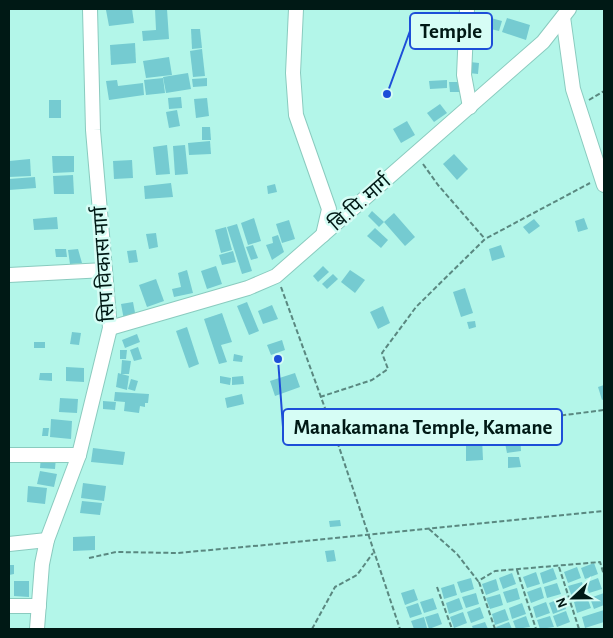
<svg xmlns="http://www.w3.org/2000/svg" width="613" height="638" viewBox="0 0 613 638" font-family="'Alegreya Sans','Noto Sans Devanagari',sans-serif">
  <style>
    .building { fill: #75cbd1 }
    .lines { fill: none; stroke-linecap: round; stroke-linejoin: round }
    .minor-casing { stroke: #8acbbf; stroke-width: 16 }
    .path { stroke: #5a8880; stroke-width: 2; stroke-dasharray: 5 2.5; stroke-linecap: butt }
    .minor { stroke: #fff; stroke-width: 14 }
    .labels { text-anchor: middle; dominant-baseline: central; stroke-width: 5; stroke-linejoin: round; paint-order: stroke }
    .street-label { font-size: 20px; fill: #001915; stroke: #d6fdf5 }
    .leader { fill: none; stroke: #1d4ed8; stroke-width: 2 }
    .callout-dot { fill: #1d4ed8; stroke: #d6fdf5; stroke-width: 2 }
    .callout { fill: #d6fdf5; stroke: #1d4ed8; stroke-width: 2 }
    .callout-label { font-size: 21px; text-anchor: middle; font-weight: bold; fill: #001915 }
  </style>
  <rect width="100%" height="100%" fill="#b3f6e9"/>
  <g class="building">
    <polygon points="132,9 134,23 109,26 106,10"/>
    <polygon points="155,9 167,9 169,39 143,41 142,31 156,30"/>
    <polygon points="476,14 502,21 499,31 474,25"/>
    <polygon points="507,18 530,25 526,40 502,32"/>
    <polygon points="191,29 200,29 202,48 192,49"/>
    <polygon points="135,43 136,63 111,65 110,45"/>
    <polygon points="202,49 205,76 193,77 190,51"/>
    <polygon points="169,57 172,75 163,76 162,74 163,76 146,78 143,61"/>
    <polygon points="470,62 479,63 478,74 469,73"/>
    <polygon points="188,73 191,89 166,93 163,77"/>
    <polygon points="163,78 165,93 146,95 144,80"/>
    <polygon points="207,78 207,86 193,87 192,79"/>
    <polygon points="117,80 118,86 143,83 144,95 109,100 106,81"/>
    <polygon points="447,80 447,88 430,89 429,81"/>
    <polygon points="449,82 461,82 461,92 450,92"/>
    <polygon points="181,97 182,108 169,109 168,98"/>
    <polygon points="207,98 209,116 196,118 194,99"/>
    <rect x="49" y="100" width="12" height="18"/>
    <polygon points="440,104 447,113 434,122 427,113"/>
    <polygon points="177,110 180,126 169,128 166,112"/>
    <polygon points="407,121 415,135 401,143 393,129"/>
    <polygon points="202,127 210,127 211,140 202,140"/>
    <polygon points="210,141 211,154 189,155 188,143"/>
    <polygon points="167,145 170,174 156,175 153,147"/>
    <polygon points="185,145 188,174 175,175 173,146"/>
    <polygon points="454,154 468,169 457,180 443,164"/>
    <polygon points="52,156 74,156 74,172 53,173"/>
    <polygon points="30,159 31,176 9,177 9,161"/>
    <polygon points="132,160 133,178 114,179 113,161"/>
    <polygon points="73,175 74,194 54,194 53,176"/>
    <polygon points="35,177 36,188 9,190 9,179"/>
    <polygon points="171,183 173,197 145,199 144,186"/>
    <polygon points="275,184 277,192 268,194 267,186"/>
    <polygon points="372,211 384,222 379,227 368,216"/>
    <polygon points="394,213 415,237 405,246 384,222"/>
    <polygon points="57,217 58,229 34,230 33,219"/>
    <polygon points="254,218 261,241 248,245 241,223"/>
    <polygon points="584,218 588,229 578,232 575,221"/>
    <polygon points="534,219 540,226 529,234 523,227"/>
    <polygon points="289,220 295,239 282,243 276,224"/>
    <polygon points="237,224 252,271 242,274 227,227"/>
    <polygon points="226,227 232,250 221,253 215,230"/>
    <polygon points="375,228 388,240 381,248 367,236"/>
    <polygon points="156,233 158,247 149,249 146,234"/>
    <polygon points="278,235 284,252 272,260 266,245 273,243 272,237"/>
    <polygon points="253,245 258,258 251,260 246,247"/>
    <polygon points="501,245 505,257 492,261 489,249"/>
    <polygon points="55,249 66,249 67,257 56,257"/>
    <polygon points="78,249 82,263 70,264 68,250"/>
    <polygon points="136,250 138,262 129,263 127,251"/>
    <polygon points="233,251 236,262 222,265 219,255"/>
    <polygon points="216,266 222,284 207,289 201,271"/>
    <polygon points="323,266 329,272 318,282 313,276"/>
    <polygon points="187,270 193,293 174,297 172,289 181,287 178,273"/>
    <polygon points="350,270 365,280 355,293 341,282"/>
    <polygon points="333,274 338,279 327,289 322,284"/>
    <polygon points="156,279 164,301 147,307 139,285"/>
    <polygon points="465,288 473,313 461,317 453,292"/>
    <polygon points="133,302 136,318 124,320 121,304"/>
    <polygon points="247,302 259,331 249,335 237,306"/>
    <polygon points="272,305 278,319 263,324 258,311"/>
    <polygon points="383,306 390,323 378,329 370,312"/>
    <polygon points="222,313 232,342 221,345 227,362 219,364 204,319"/>
    <polygon points="475,321 476,327 469,329 467,322"/>
    <polygon points="187,327 199,364 189,368 176,331"/>
    <polygon points="72,332 81,333 79,345 70,344"/>
    <polygon points="137,334 140,342 125,348 122,340"/>
    <polygon points="282,340 285,350 271,355 267,345"/>
    <rect x="34" y="342" width="11" height="6"/>
    <polygon points="138,347 142,359 134,361 130,350"/>
    <polygon points="120,350 127,350 126,359 120,359"/>
    <polygon points="234,354 243,356 242,362 233,361"/>
    <polygon points="122,360 131,361 129,374 121,374"/>
    <polygon points="66,367 84,368 84,382 66,381"/>
    <polygon points="40,373 52,373 52,381 39,380"/>
    <polygon points="118,373 129,376 127,390 116,387"/>
    <polygon points="295,373 300,387 275,396 270,381"/>
    <polygon points="220,376 231,378 230,385 220,383"/>
    <polygon points="243,376 244,384 232,385 232,377"/>
    <polygon points="131,379 138,381 135,391 128,389"/>
    <polygon points="604,385 604,399 602,400 598,387"/>
    <polygon points="115,392 149,394 148,403 145,403 145,407 140,406 139,413 124,411 125,402 114,401"/>
    <polygon points="242,394 244,404 227,408 225,398"/>
    <polygon points="60,398 78,399 77,413 59,412"/>
    <polygon points="103,401 116,402 115,410 103,409"/>
    <polygon points="51,419 72,421 71,439 50,437"/>
    <polygon points="43,428 49,428 48,436 42,436"/>
    <polygon points="503,433 520,434 521,451 507,453"/>
    <polygon points="482,438 483,460 466,461 466,439"/>
    <polygon points="93,448 125,452 123,465 91,462"/>
    <polygon points="41,456 56,457 55,469 40,468"/>
    <polygon points="508,457 519,457 521,467 508,468"/>
    <polygon points="40,471 57,474 54,487 37,484"/>
    <polygon points="83,483 106,486 104,501 81,498"/>
    <polygon points="28,486 47,488 45,504 27,502"/>
    <polygon points="82,501 102,503 100,515 80,513"/>
    <polygon points="340,520 341,526 330,527 329,521"/>
    <polygon points="95,536 95,550 73,551 73,537"/>
    <polygon points="334,550 336,561 327,562 325,551"/>
    <polygon points="594,563 598,574 585,579 581,568"/>
    <polygon points="9,565 14,565 14,574 9,575"/>
    <polygon points="577,567 581,578 568,583 564,572"/>
    <polygon points="553,568 557,579 543,584 540,573"/>
    <polygon points="536,572 540,584 527,588 523,577"/>
    <polygon points="512,573 516,584 503,589 499,578"/>
    <polygon points="471,578 474,589 461,593 457,582"/>
    <polygon points="598,578 602,589 589,593 585,583"/>
    <polygon points="496,579 499,590 486,595 482,584"/>
    <polygon points="14,581 29,581 29,597 14,596"/>
    <polygon points="582,582 585,593 572,597 568,586"/>
    <polygon points="557,583 561,594 547,598 544,587"/>
    <polygon points="454,584 457,595 444,599 441,588"/>
    <polygon points="541,587 544,598 531,603 527,592"/>
    <polygon points="517,588 520,599 507,603 503,592"/>
    <polygon points="414,589 418,600 405,605 401,593"/>
    <polygon points="476,593 479,604 466,608 462,597"/>
    <polygon points="604,593 604,605 594,609 590,598"/>
    <polygon points="500,594 503,605 490,609 486,598"/>
    <polygon points="587,597 591,608 577,613 574,602"/>
    <polygon points="433,598 437,609 424,613 420,602"/>
    <polygon points="459,598 463,609 449,614 446,603"/>
    <polygon points="562,598 566,609 553,614 549,603"/>
    <polygon points="546,602 550,613 536,618 533,607"/>
    <polygon points="418,603 422,614 410,618 406,607"/>
    <polygon points="522,603 526,614 512,619 509,608"/>
    <polygon points="480,607 484,618 471,623 467,612"/>
    <polygon points="505,609 509,620 495,625 492,614"/>
    <polygon points="604,610 604,622 585,628 582,617"/>
    <polygon points="566,611 570,622 557,627 553,616"/>
    <polygon points="463,612 467,623 454,628 450,617"/>
    <polygon points="438,613 442,624 429,629 425,617"/>
    <polygon points="526,616 530,627 516,629 513,621"/>
    <polygon points="550,616 554,627 540,629 537,620"/>
    <polygon points="424,617 427,628 414,629 411,621"/>
    <polygon points="485,622 488,629 473,629 472,626"/>
    <polygon points="509,622 512,629 497,629 496,627"/>
  </g>
  <g class="lines">
    <g class="minor-casing">
      <g id="minor">
        <polyline points="296,9 293,73 296,115 329,209 323,235"/>
        <polyline points="467,9 464,75 470,107"/>
        <polyline points="563,17 573,89 604,185"/>
        <polyline points="9,275 105,270"/>
        <polyline points="110,328 248,288 276,276 543,42 569,9"/>
        <polyline points="9,455 79,455"/>
        <polyline points="9,544 47,540"/>
        <polyline points="9,606 39,606"/>
        <polyline points="37,629 42,564 47,540 79,455 110,328 93,130 90,9"/>
      </g>
    </g>
    <g class="path">
      <polyline points="589,100 604,91"/>
      <polyline points="423,164 438,185 485,239"/>
      <polyline points="281,287 338,444 400,629"/>
      <polyline points="320,397 372,380 388,369 382,353 416,307 485,239 590,183"/>
      <polyline points="338,444 604,410"/>
      <polyline points="429,529 457,554 478,581 495,571 600,562 604,575"/>
      <polyline points="89,558 116,552 177,553 265,545 604,511"/>
      <polyline points="559,567 579,629"/>
      <polyline points="517,570 536,629"/>
      <polyline points="479,582 495,629"/>
      <polyline points="437,587 452,629"/>
      <polyline points="312,629 335,587 357,575 373,553"/>
    </g>
    <use href="#minor" class="minor"/>
  </g>
  <g class="labels">
    <g class="street-label">
      <text transform="translate(360 203) rotate(-41)">बि.पि. मार्ग</text>
      <text transform="translate(104 264) rotate(-94)">सिप विकास मार्ग</text>
    </g>
  </g>
  <path class="leader" d="M387 94L410 31M278 359L283 427"/>
  <g class="callout-dot">
    <circle cx="387" cy="94" r="5"/>
    <circle cx="278" cy="359" r="5"/>
  </g>
  <g class="callout">
    <rect x="410" y="13" width="82" height="36" rx="5"/>
    <rect x="283" y="409" width="279" height="36" rx="5"/>
  </g>
  <g class="callout-label">
    <text x="451" y="38">Temple</text>
    <text x="423" y="434">Manakamana Temple, Kamane</text>
  </g>
  <rect width="613" height="638" fill="none" stroke="#001915" stroke-width="20"/>
  <g transform="translate(573 598) rotate(248)" stroke="#d6fdf5" stroke-width="4" paint-order="stroke">
  <path d="M0-4L9 19L0 12L-9 19Z" fill="#001915"/>
  <text y="-8" font-size="14" font-weight="bold" text-anchor="middle" fill="#001915">N</text>
  </g>
</svg>
